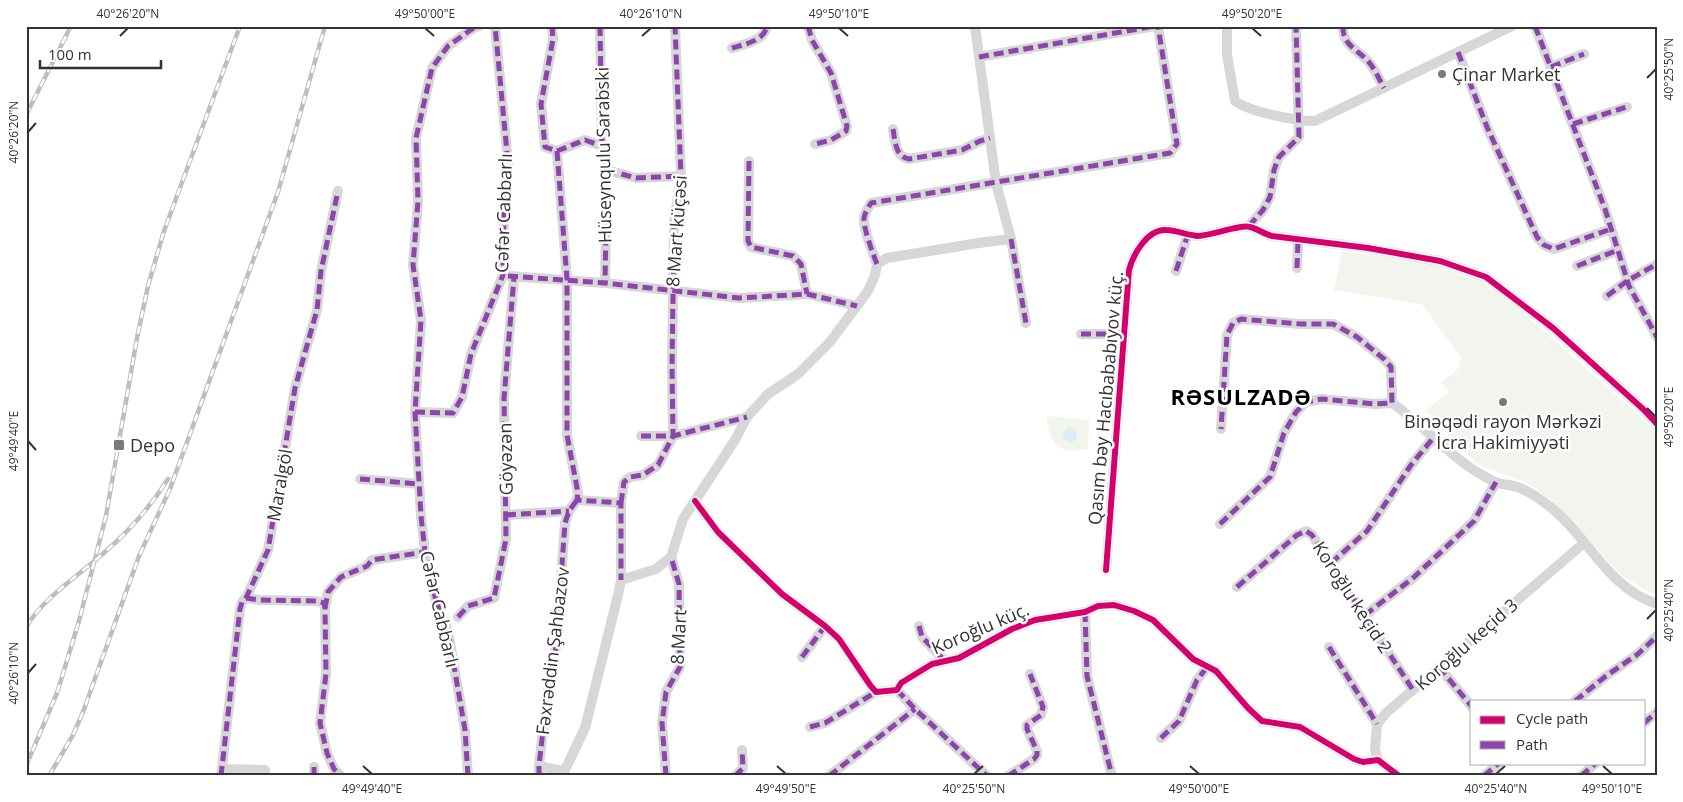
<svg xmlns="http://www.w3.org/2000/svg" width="1683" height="802" viewBox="0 0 1683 802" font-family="'Open Sans',sans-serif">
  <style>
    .green { fill: #f1f5ed }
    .water { fill: #ddebf3 }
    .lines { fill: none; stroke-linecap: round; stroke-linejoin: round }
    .minor { stroke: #d7d7d7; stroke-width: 10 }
    .rail-casing { stroke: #bebebe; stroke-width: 4.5 }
    .rail { stroke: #fff; stroke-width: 2.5; stroke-dasharray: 8; stroke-linecap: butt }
    .quiet { stroke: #8e44ad; stroke-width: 5; stroke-dasharray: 10 5; stroke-linecap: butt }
    .cycleway-casing { stroke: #fff; stroke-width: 9 }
    .cycleway { stroke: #d6006c; stroke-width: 6 }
    .ticks { fill: none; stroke: #333; stroke-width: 2 }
    .poi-dot { fill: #7a7a7a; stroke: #fff; stroke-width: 2 }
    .labels { text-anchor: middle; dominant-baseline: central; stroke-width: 5; stroke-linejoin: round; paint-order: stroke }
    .poi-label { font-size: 18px; fill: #333; stroke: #fff; text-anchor: start }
    .street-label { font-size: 18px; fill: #333; stroke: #fff }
    .district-label { font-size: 22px; font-weight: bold; letter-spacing: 1px; fill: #000; stroke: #fff }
    .neatline { fill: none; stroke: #333; stroke-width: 2 }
    .ticks-label { font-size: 12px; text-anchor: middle; fill: #333 }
  </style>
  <rect width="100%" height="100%" fill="#fff"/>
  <g class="green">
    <polygon points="1342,251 1426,262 1482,282 1516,306 1655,430 1657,434 1657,595 1653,594 1622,576 1557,505 1528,483 1478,465 1425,411 1449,392 1441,383 1458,369 1461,357 1422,304 1334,290"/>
    <path d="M1046,416l43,4 -1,29c-31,5 -37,-3 -42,-33z"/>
  </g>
  <circle class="water" cx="1070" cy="435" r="7"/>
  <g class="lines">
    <g class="minor">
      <polyline points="552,26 553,39 541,104 545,147 557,151"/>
      <polyline points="600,26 602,146 607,170 605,283"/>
      <polyline points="808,26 812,40 831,73 847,126 846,131 831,140 815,144"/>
      <polyline points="975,26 996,183 1011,239 1026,323"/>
      <path d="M1227,26v29l8,46c15,11 61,20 80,20l197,-95"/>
      <path d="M1343,26c-1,18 13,23 24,34 7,7 12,19 17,28"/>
      <polyline points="1535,26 1605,209 1629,286 1657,337"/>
      <path d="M732,48c13,-4 32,-7 35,-22"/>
      <polyline points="1458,52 1487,127 1537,237 1544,245 1554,249 1611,229"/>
      <polyline points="979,57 1155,26"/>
      <polyline points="1551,67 1584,54"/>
      <polyline points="1573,124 1627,107"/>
      <path d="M893,129c2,11 2,28 16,30l53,-9 18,-9 10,-3"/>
      <polyline points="557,151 567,279 567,435 578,493 577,500 621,503 621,580 618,595 585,728 562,776"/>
      <polyline points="557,151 585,140 602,146"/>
      <polyline points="749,161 748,241 751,247 793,256 801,264 807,294"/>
      <polyline points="607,170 636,178 681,176"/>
      <polyline points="1249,226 1263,210 1270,197 1274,170 1279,157 1299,137 1296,26"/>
      <path d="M877,264c-4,-10 -14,-37 -13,-46 1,-6 4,-10 7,-15l299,-50 7,-9 -19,-118"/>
      <polyline points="1577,266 1618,250"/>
      <polyline points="1297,268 1298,239"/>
      <polyline points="1176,271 1188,234"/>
      <polyline points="509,276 605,283 739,298 807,294 857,306"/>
      <polyline points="1607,296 1627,281 1657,264"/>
      <polyline points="1081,334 1125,334"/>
      <path d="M1392,403c29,20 56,52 85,69 7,4 14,9 21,11 7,2 15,2 22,5 10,4 20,11 29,18 39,30 58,82 108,98"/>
      <polyline points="415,412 453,413 462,397 471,354 503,275 504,215 508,163 495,26"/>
      <polyline points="1221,429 1227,335 1233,323 1241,319 1301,324 1333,324 1357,337 1384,359 1391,367 1392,403"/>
      <polyline points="641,436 673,436 747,417"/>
      <polyline points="360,479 419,484"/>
      <polyline points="695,501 718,532 782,594 825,626 839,639 870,685 876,692 897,690 901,683 932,664 959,658 1012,629 1035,620 1085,612 1098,606 1114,605 1134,611 1153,620 1193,659 1216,671 1248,708 1262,721 1300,727 1354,759 1363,762 1378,760 1399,776"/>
      <polyline points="621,503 624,482 630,477 643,475 658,465 673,436 672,367 674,222 681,176 675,26"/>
      <polyline points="506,515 569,511"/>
      <polyline points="1220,524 1270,477 1284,433 1296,412 1306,402 1322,399 1375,404 1392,403"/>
      <polyline points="1331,563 1367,531 1411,465 1434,437"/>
      <path d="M1106,570l23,-300c4,-15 18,-41 37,-40 10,0 20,5 31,6 13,0 44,-12 53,-9 8,2 14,7 22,9l96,12 72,13 46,16 67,51 90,81 14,15"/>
      <polyline points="621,580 656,569 671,557 683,519 735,440 747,417 768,394 798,374 830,342 868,291 875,275 877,264 887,258 985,242 1011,239"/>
      <polyline points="1237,587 1297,535 1306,531 1312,535 1413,690"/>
      <polyline points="246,598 260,600 316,601 324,603 325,608 326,674 320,723 327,753 334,769 341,776"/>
      <polyline points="325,608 328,592 341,577 367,566 372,560 425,552"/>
      <polyline points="1085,612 1087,676 1112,776"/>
      <polyline points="1365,615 1413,578 1474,521 1496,482"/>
      <polyline points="458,617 468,606 494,598 506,539 504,398 514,277"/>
      <polyline points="919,626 922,637 945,661"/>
      <polyline points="1329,647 1377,724"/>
      <polyline points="802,657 825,626"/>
      <polyline points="1439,667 1472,707"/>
      <polyline points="897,690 915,709 987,776"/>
      <polyline points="1575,701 1606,676 1638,654 1657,636"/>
      <polyline points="1644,723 1657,712"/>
      <polyline points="810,727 825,723 876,692"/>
      <polyline points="1161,738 1179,721 1197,680 1207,667"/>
      <polyline points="1378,760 1375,750 1377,724 1386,713 1584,543"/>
      <polyline points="539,766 563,771"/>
      <polyline points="222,769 265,770"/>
      <polyline points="221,776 240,609 242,602 246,598 268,550 295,388 317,310 321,271 338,191"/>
      <polyline points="314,776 314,767"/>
      <polyline points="468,776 465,730 448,631 436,601 425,552 421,516 415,412 421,320 413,265 418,201 416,138 432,68 448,46 472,29 479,26"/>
      <polyline points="539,776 539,766 547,695 556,647 565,523 569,511 577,500"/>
      <polyline points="666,776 662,723 666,692 680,667 679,584 671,557"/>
      <polyline points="735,776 743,768 742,750"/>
      <polyline points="829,776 915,709"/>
      <polyline points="1008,776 1034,759 1037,755 1037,751 1027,729 1027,725 1041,715 1043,707 1030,674"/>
      <polyline points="1484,776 1499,763"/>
      <polyline points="1581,776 1596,763"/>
    </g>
    <g class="rail-casing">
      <g id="rail">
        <polyline points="26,115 71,26"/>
        <path d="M26,627c19,-31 54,-52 80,-76 24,-21 45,-45 62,-72"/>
        <polyline points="26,766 57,693 79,621 106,516 137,338 148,286 164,231 240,26"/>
        <polyline points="49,776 73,735 83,712 139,556 170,489 278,192 325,26"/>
      </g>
    </g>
    <use href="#rail" class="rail"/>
    <g class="quiet">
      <polyline points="552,26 553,39 541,104 545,147 557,151"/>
      <polyline points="600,26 602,146 607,170 605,283"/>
      <polyline points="808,26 812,40 831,73 847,126 846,131 831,140 815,144"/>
      <path d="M1343,26c-1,18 13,23 24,34 7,7 12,19 17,28"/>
      <polyline points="1535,26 1605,209 1629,286 1657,337"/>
      <path d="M732,48c13,-4 32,-7 35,-22"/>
      <polyline points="1458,52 1487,127 1537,237 1544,245 1554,249 1611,229"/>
      <polyline points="979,57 1155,26"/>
      <polyline points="1551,67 1584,54"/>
      <polyline points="1573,124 1627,107"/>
      <path d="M893,129c2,11 2,28 16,30l53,-9 18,-9 10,-3"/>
      <polyline points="557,151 567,279 567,435 578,493 577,500 621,503 621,580"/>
      <polyline points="557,151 585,140 602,146"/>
      <polyline points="749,161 748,241 751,247 793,256 801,264 807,294"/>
      <polyline points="607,170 636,178 681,176"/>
      <polyline points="1249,226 1263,210 1270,197 1274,170 1279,157 1299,137 1296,26"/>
      <polyline points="1011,239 1026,323"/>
      <path d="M877,264c-4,-10 -14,-37 -13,-46 1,-6 4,-10 7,-15l299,-50 7,-9 -19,-118"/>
      <polyline points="1577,266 1618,250"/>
      <polyline points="1297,268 1298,239"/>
      <polyline points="1176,271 1188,234"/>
      <polyline points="508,276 605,283 739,298 807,294 857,306"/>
      <polyline points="1607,296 1627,281 1657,264"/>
      <polyline points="1081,334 1125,334"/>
      <polyline points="415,412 453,413 462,397 471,354 503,275 504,215 508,163 495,26"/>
      <polyline points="641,436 673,436 747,417"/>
      <polyline points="360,479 419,484"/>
      <polyline points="621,503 624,482 630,477 643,475 658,465 673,436 672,367 674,222 681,176 675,26"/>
      <polyline points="506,515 569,511"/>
      <polyline points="1220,524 1270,477 1284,433 1296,412 1306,402 1322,399 1375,404 1392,403 1391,367 1384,359 1357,337 1333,324 1301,324 1241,319 1233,323 1227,335 1221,429"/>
      <polyline points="1331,563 1367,531 1411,465 1434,437"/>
      <polyline points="1237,587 1297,535 1306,531 1312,535 1413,690"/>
      <polyline points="246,598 260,600 316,601 324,603 325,608 326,674 320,723 327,753 334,769 341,776"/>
      <polyline points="325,608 328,592 341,577 367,566 372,560 425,552"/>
      <polyline points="1085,612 1087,676 1112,776"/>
      <polyline points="1365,615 1413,578 1474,521 1496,482"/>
      <polyline points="458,617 468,606 494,598 506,539 504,398 514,277"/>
      <polyline points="919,626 922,637 945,661"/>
      <polyline points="1329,647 1377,724"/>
      <polyline points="802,657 825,626"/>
      <polyline points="1439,667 1472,707"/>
      <polyline points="897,690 915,709 987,776"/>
      <polyline points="1575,701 1606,676 1638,654 1657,636"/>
      <polyline points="1644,723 1657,712"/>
      <polyline points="810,727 825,723 876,692"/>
      <polyline points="1161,738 1179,721 1197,680 1207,667"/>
      <polyline points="221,776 240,609 242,602 246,598 268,550 295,388 317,310 321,271 338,191"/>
      <polyline points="314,776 314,767"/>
      <polyline points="468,776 465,730 448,631 436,601 425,552 421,516 415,412 421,320 413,265 418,201 416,138 432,68 448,46 472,29 479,26"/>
      <polyline points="539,776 539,766 547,695 556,647 565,523 569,511 577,500"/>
      <polyline points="666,776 662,723 666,692 680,667 679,584 671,557"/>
      <polyline points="735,776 743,768 742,750"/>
      <polyline points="829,776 915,709"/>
      <polyline points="1008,776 1034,759 1037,755 1037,751 1027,729 1027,725 1041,715 1043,707 1030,674"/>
      <polyline points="1484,776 1499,763"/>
      <polyline points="1581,776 1596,763"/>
    </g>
    <g class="cycleway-casing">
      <g id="cycleway">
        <polyline points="695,501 718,532 782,594 825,626 839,639 870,685 876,692 897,690 901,683 932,664 959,658 1012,629 1035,620 1085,612 1098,606 1114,605 1134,611 1153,620 1193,659 1216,671 1248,708 1262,721 1300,727 1354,759 1363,762 1378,760 1399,776"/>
        <path d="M1106,570l23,-300c4,-15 18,-41 37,-40 10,0 20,5 31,6 13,0 44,-12 53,-9 8,2 14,7 22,9l96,12 72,13 46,16 67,51 90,81 14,15"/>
      </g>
    </g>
    <use href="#cycleway" class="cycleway"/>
  </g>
  <path class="ticks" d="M425,28l9,8M839,28l9,8M1252,28l9,8M120,36l8,-8M642,36l9,-8M1647,78l9,-9M28,132l8,-9M1647,408l9,9M28,441l8,9M1647,619l9,-9M28,673l8,-9M363,766l9,8M777,766l9,8M1190,766l9,8M1603,766l9,8M974,774l9,-8M1496,774l9,-8"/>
  <g class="poi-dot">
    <circle cx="1442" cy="74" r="5"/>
    <circle cx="1503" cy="402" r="5"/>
    <rect x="113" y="439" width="12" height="12" rx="2.5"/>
  </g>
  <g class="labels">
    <g class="poi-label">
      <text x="1452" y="74">Çinar Market</text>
      <text x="1503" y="421" text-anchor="middle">Binəqədi rayon Mərkəzi<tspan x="1503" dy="21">İcra Hakimiyyəti</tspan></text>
      <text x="130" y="445">Depo</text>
    </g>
    <g class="street-label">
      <text transform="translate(603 155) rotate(-91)">Hüseynqulu Sarabski</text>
      <text transform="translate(503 213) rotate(-88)">Cəfər Cabbarlı</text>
      <text transform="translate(676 231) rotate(-86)">8 Mart küçəsi</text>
      <text transform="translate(1105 398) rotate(-85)">Qasım bəy Hacıbababıyov küç.</text>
      <text transform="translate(505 459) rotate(-91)">Göyəzən</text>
      <text transform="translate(279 485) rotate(-80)">Maralgöl</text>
      <text transform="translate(1353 597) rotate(57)">Koroğlu keçid 2</text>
      <text transform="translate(440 609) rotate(77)">Cəfər Cabbarlı</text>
      <text transform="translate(980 628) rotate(-23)">Koroğlu küç.</text>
      <text transform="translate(678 637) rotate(-87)">8 Mart</text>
      <text transform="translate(1466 644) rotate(-41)">Koroğlu keçid 3</text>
      <text transform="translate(552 651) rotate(-83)">Fəxrəddin Şahbazov</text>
    </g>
    <g class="district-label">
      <text x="1241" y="396">RƏSULZADƏ</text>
    </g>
  </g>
  <rect width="1683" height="802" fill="none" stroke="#ffffff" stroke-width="55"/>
  <rect x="1470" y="700" width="175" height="65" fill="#ffffff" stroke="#adadad"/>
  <rect x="1480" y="716" width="25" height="8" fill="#d6006c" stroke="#adadad"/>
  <text x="1516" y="724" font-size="15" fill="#333333">Cycle path</text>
  <rect x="1480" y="741" width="25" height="8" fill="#8e44ad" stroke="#adadad"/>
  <text x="1516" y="750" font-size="15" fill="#333333">Path</text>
  <path d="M40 60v8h121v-8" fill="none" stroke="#333333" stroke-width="2.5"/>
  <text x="48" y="60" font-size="15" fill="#333333" stroke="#ffffff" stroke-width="4" paint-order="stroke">100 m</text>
  <rect x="28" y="28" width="1628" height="746" class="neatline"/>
  <g class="ticks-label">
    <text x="128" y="18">40°26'20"N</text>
    <text x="425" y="18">49°50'00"E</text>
    <text x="651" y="18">40°26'10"N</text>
    <text x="839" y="18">49°50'10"E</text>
    <text x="1252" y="18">49°50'20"E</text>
    <text transform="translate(1669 69) rotate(-90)" y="4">40°25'50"N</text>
    <text transform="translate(14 132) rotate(-90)" y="4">40°26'20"N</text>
    <text transform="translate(1669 417) rotate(-90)" y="4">49°50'20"E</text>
    <text transform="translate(14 441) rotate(-90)" y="4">49°49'40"E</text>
    <text transform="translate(1669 610) rotate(-90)" y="4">40°25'40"N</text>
    <text transform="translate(14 673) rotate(-90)" y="4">40°26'10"N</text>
    <text x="372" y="793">49°49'40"E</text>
    <text x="786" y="793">49°49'50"E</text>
    <text x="974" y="793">40°25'50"N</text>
    <text x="1199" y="793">49°50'00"E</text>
    <text x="1496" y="793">40°25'40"N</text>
    <text x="1612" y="793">49°50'10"E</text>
  </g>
</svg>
